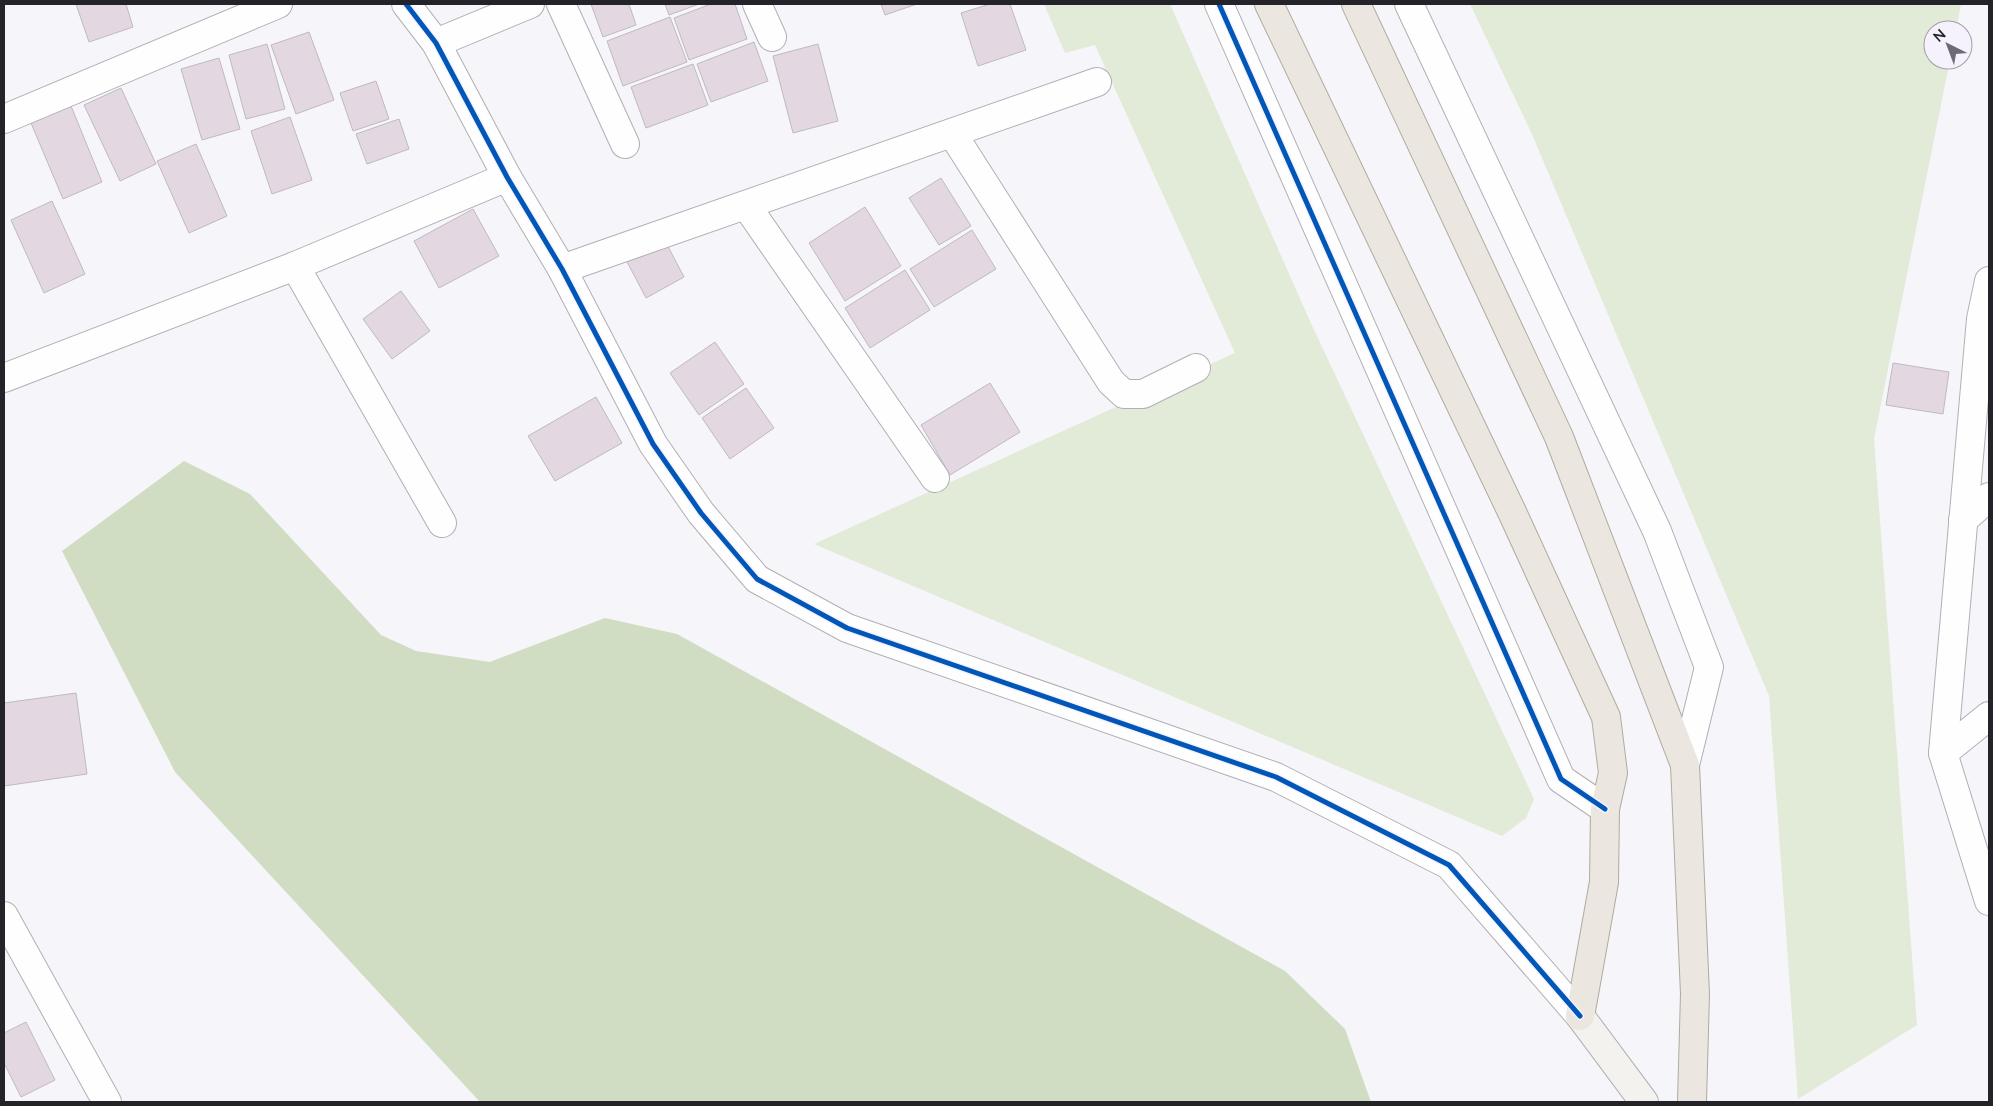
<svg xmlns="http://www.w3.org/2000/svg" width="1993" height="1106" viewBox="0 0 1993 1106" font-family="Lato,sans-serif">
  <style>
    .green { fill: #e1ebd7 }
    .forest { fill: #d0ddc2 }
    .building { fill: #e3d8e1; stroke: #bebabe }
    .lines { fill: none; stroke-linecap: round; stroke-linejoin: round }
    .minor-casing { stroke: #b0afb4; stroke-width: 30 }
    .tertiary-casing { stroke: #b0afb4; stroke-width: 30 }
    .secondary-casing { stroke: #b0afb4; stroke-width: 30 }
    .primary-casing { stroke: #b0aa9e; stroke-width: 30 }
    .minor { stroke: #fefefe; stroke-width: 28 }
    .tertiary { stroke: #fefefe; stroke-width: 28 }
    .secondary { stroke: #f4f2ef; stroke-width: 28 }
    .primary { stroke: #ebe7e0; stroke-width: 28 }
    .cycleway-casing { stroke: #f5f2fd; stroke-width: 8 }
    .cycleway { stroke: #0057b8; stroke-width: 5 }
  </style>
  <rect width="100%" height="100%" fill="#f6f5fa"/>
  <g class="green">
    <polygon points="1044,4 1170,4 1309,319 1534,799 1526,818 1502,836 814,544 1235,353 1095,45 1065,53"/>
    <polygon points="1470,4 1961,4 1956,30 1933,30 1933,60 1950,60 1874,439 1917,1025 1798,1099 1769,696 1531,132"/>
  </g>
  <polygon class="forest" points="184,461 250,494 381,635 416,651 490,662 605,618 677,634 1285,971 1345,1029 1371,1102 480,1102 175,772 62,551"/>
  <g class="building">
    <polygon points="76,4 126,4 133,27 89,42"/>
    <polygon points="591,4 629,4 636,25 603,37"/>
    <polygon points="665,4 699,4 669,15"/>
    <polygon points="711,4 735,4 747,39 689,60 674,18"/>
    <polygon points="881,4 917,4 885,15"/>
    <polygon points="990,4 1010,4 1026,50 978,66 961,13"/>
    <polygon points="670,17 687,62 623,86 607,41"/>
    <polygon points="309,32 334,100 296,114 271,45"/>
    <polygon points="754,42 768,81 711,102 697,64"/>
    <polygon points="267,44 285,109 246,119 229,55"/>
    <polygon points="818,44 838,121 793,133 773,56"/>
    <polygon points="219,58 240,129 202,140 181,69"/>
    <polygon points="693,64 708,105 646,128 631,87"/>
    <polygon points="376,81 389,119 353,131 340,93"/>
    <polygon points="121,88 156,164 120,181 84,105"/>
    <polygon points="71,106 102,182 63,199 31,123"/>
    <polygon points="290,117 312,180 272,194 251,131"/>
    <polygon points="399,119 409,149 367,164 356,134"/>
    <polygon points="196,144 227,216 189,233 157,161"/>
    <polygon points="941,178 971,226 939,245 909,198"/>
    <polygon points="52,201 85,274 44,293 11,220"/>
    <polygon points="865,207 901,266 845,301 809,243"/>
    <polygon points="473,209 499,256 439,288 414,241"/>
    <polygon points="972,230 996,269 934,307 910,269"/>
    <polygon points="662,235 684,277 646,298 624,256"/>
    <polygon points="905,270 930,310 870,348 845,308"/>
    <polygon points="401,291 430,331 392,359 363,319"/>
    <polygon points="715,342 744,384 699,415 670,373"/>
    <polygon points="1893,363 1949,372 1943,414 1886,405"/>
    <polygon points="990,383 1020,432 950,475 921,425"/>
    <polygon points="746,388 774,428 730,459 702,418"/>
    <polygon points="596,397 622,443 555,481 528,436"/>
    <polygon points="76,693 87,774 4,786 4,703"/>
    <polygon points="26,1022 55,1080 21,1097 4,1063 4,1033"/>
  </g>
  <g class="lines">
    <g class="minor-casing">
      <g id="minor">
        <polyline points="561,4 625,144"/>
        <polyline points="757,4 772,37"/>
        <polyline points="436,43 530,4"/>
        <polyline points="4,119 278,4"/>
        <polyline points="952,133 1111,382 1124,394 1143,394 1196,368"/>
        <polyline points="746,205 935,478"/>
        <polyline points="295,266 442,523"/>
        <polyline points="562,269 1097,82"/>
        <polyline points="1989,281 1981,319 1943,753 1989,901"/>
        <polyline points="4,378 295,266 507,177"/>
        <polyline points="1963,520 1989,497"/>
        <polyline points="1943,753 1989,716"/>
        <polyline points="4,916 107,1102"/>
      </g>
    </g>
    <g class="tertiary-casing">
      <g id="tertiary">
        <polyline points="406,4 436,43 507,177 562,269 653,444 701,513 757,579 847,628 1276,777 1449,865 1580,1016"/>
        <polyline points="1219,4 1561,779 1605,809"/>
        <polyline points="1409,4 1657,531 1709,667 1685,765"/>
      </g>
    </g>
    <g class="secondary-casing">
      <polyline id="secondary" points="1580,1016 1644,1102"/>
    </g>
    <g class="primary-casing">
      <g id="primary">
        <polyline points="1269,4 1512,512 1606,717 1613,773 1605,809 1604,882 1580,1016"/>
        <polyline points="1356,4 1559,437 1685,765 1695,994 1692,1102"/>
      </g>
    </g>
    <use href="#minor" class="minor"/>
    <use href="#tertiary" class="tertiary"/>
    <use href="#secondary" class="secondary"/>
    <use href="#primary" class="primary"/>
    <g class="cycleway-casing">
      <g id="cycleway">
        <polyline points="406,4 436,43 507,177 562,269 653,444 701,513 757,579 847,628 1276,777 1449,865 1580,1016"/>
        <polyline points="1219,4 1561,779 1605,809"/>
      </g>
    </g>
    <use href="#cycleway" class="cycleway"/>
  </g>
  <rect width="1993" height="1106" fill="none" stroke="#242329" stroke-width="10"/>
  <g transform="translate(1948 45) rotate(318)"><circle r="24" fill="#f5f2fd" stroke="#a19fa8"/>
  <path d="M0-4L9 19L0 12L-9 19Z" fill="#6e6c72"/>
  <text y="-8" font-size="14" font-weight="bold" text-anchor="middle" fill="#242329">N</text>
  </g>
</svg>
